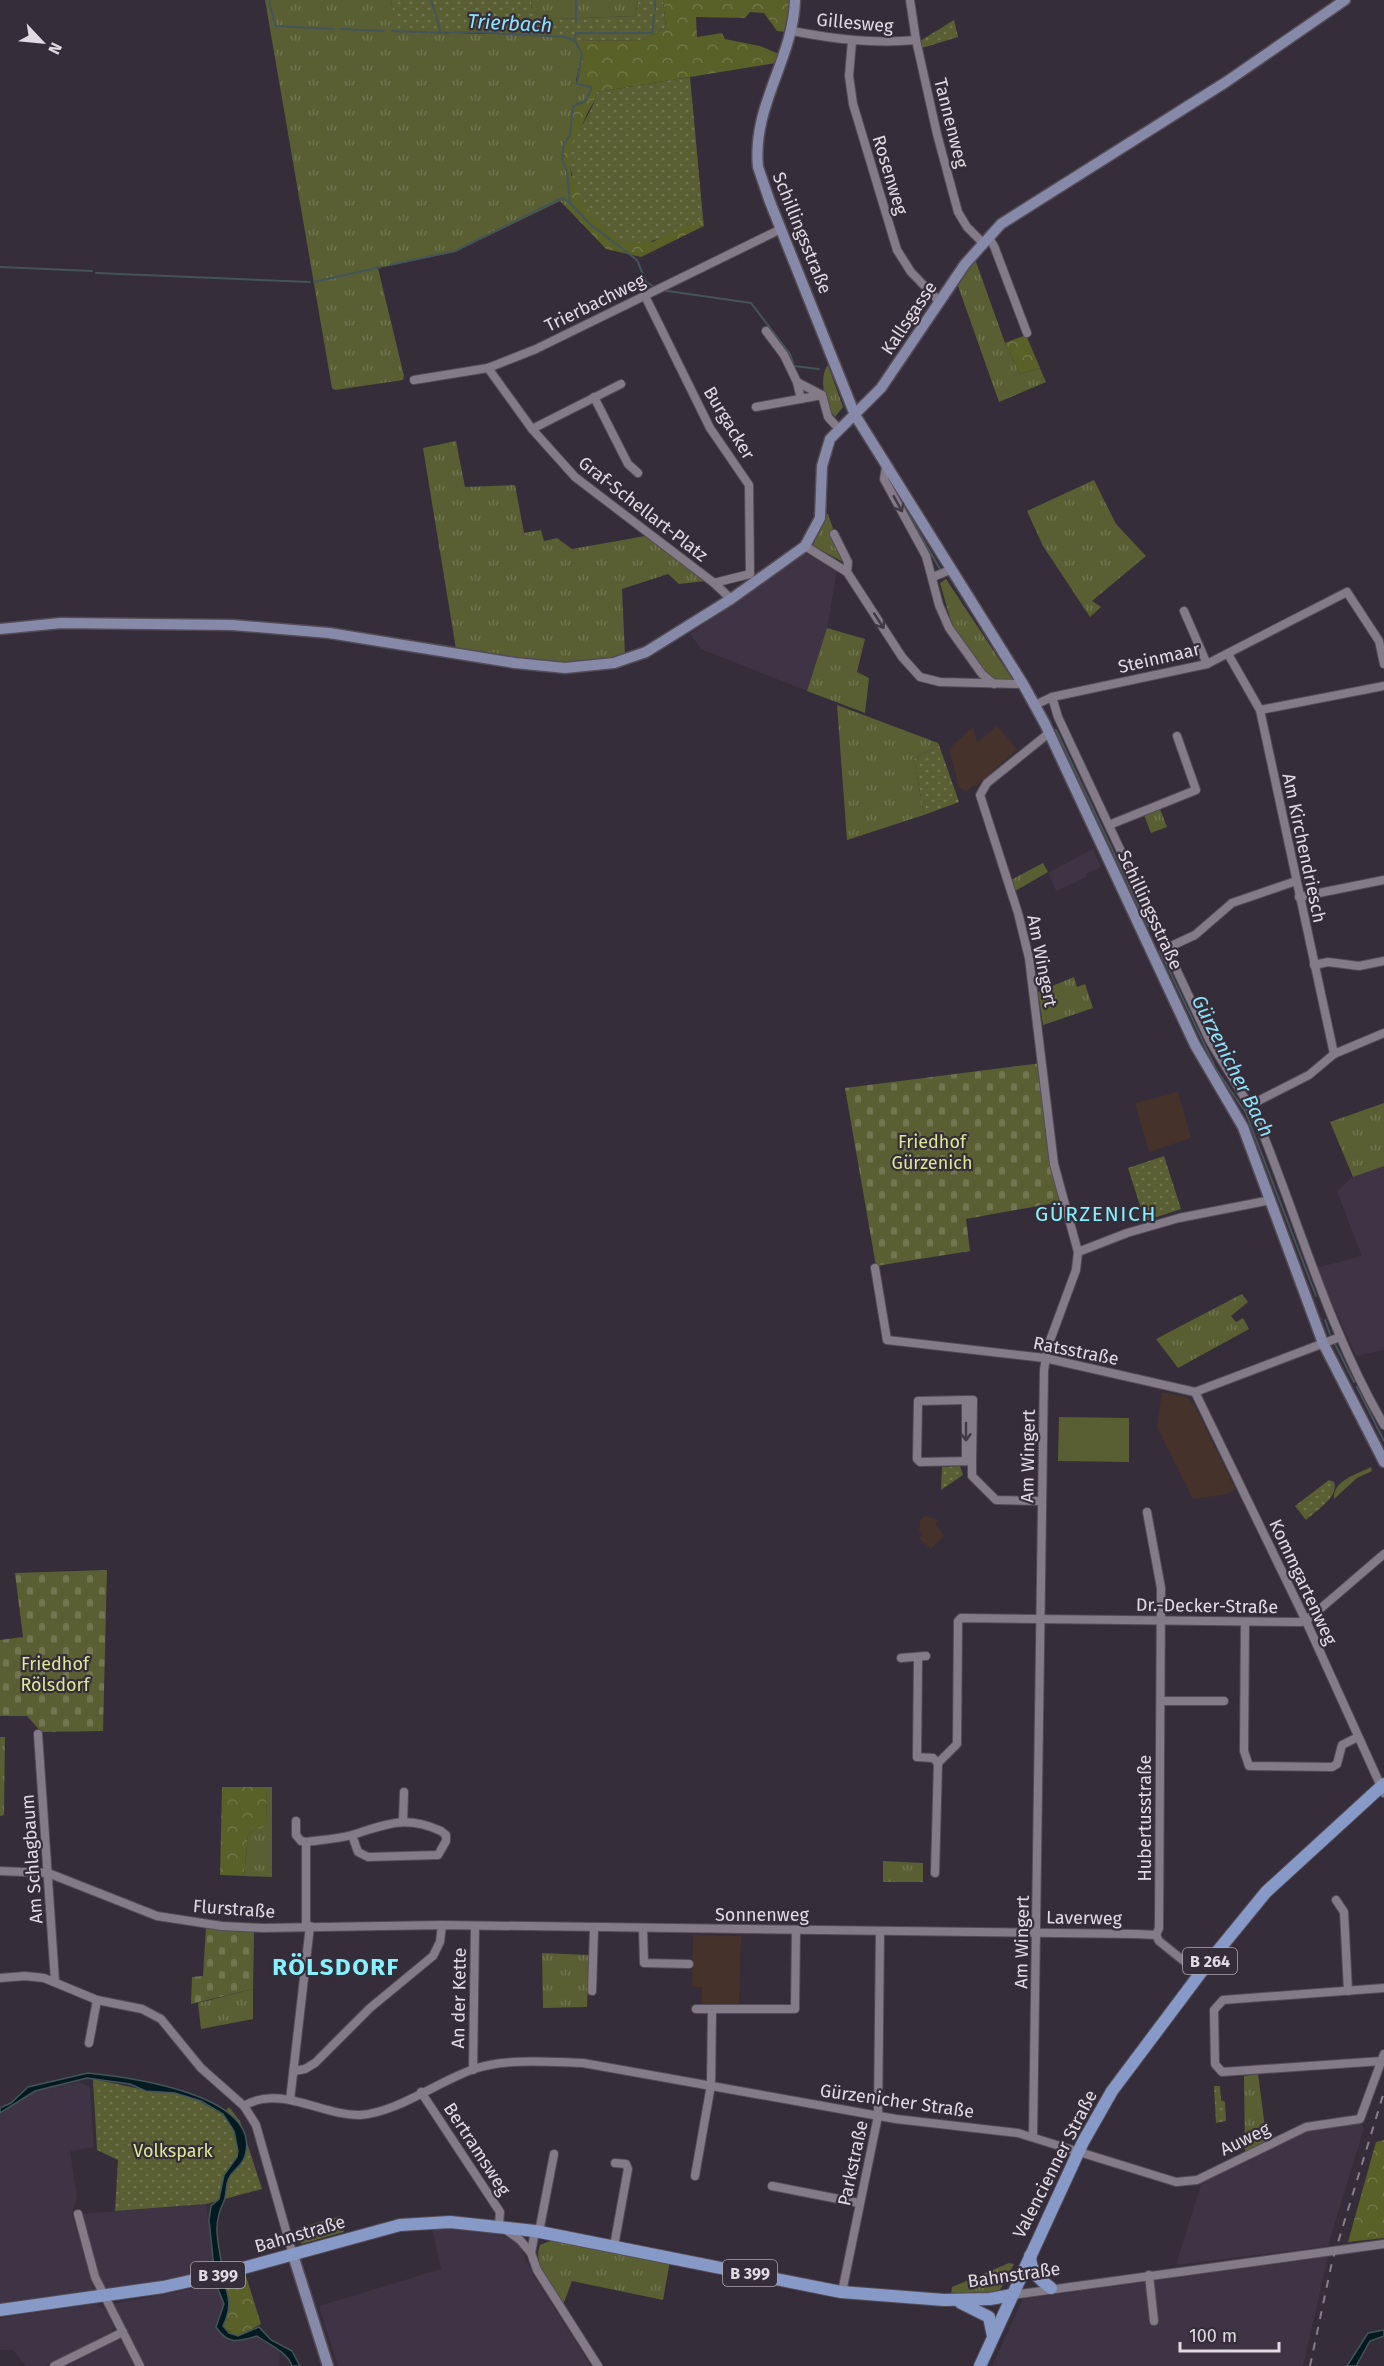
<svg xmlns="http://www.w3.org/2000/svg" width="1384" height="2366" viewBox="0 0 1384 2366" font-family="'Fira Sans',sans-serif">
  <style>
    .built { fill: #3f3445 }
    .education { fill: #45332b }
    .grass { fill: url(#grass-tufts) }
    .forest { fill: url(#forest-crowns) }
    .cemetery { fill: url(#cemetery-stones) }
    .park { fill: url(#park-dots) }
    .pitch { fill: #595f33 }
    .water { fill: #031a20; stroke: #45545a; stroke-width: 1.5 }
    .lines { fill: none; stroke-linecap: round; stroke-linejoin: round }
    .stream { stroke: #45545a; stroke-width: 2 }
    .street-casing { stroke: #534c57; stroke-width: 10 }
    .secondary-casing { stroke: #534c57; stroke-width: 13 }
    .primary-casing { stroke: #534c57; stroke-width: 14 }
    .street { stroke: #847b89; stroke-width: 8 }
    .secondary { stroke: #868aa8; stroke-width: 10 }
    .primary { stroke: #8799c7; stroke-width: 12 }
    .rail { stroke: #867f89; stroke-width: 2; stroke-dasharray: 8 8; stroke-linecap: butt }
    .oneway { stroke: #413945 }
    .labels { text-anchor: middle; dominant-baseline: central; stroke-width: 4.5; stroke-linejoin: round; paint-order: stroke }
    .shield { fill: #352d39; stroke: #ada7b0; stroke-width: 1.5 }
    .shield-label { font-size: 16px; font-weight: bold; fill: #e0dbe3 }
    .street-label { font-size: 18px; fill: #e0dbe3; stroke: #352d39 }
    .park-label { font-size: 18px; fill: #dce893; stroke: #352d39 }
    .water-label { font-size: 20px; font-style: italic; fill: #8de2f7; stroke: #352d39 }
    .quarter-label { font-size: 21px; letter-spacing: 1.5px; fill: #86f0fd; stroke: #352d39 }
    .district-label { font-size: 24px; font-weight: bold; letter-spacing: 1.5px; fill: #86f0fd; stroke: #352d39 }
  </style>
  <defs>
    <pattern id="grass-tufts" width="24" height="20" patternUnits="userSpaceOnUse" patternTransform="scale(1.5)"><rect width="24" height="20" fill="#595f33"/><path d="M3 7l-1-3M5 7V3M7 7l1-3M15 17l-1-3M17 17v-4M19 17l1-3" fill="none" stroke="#717550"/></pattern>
    <pattern id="forest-crowns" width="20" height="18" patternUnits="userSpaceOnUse" patternTransform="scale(1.5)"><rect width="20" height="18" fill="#596028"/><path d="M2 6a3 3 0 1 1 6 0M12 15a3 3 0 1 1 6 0" fill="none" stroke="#717647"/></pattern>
    <pattern id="cemetery-stones" width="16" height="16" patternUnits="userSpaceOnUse" patternTransform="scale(1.5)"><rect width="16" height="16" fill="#595f33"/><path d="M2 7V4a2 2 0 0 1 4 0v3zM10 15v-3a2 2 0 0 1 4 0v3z" fill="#717550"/></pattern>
    <pattern id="park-dots" width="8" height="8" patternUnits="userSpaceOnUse" patternTransform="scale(1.5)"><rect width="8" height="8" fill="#595f33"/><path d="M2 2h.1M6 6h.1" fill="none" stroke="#717550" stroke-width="1.8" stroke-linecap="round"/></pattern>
  </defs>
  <rect width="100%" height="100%" fill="#352d39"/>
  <g class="built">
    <polygon points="803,553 816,557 837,571 827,628 807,691 701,649 690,634"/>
    <polygon points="1093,849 1101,867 1086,874 1087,877 1056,891 1048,873"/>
    <polygon points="1384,1166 1384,1350 1356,1356 1316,1268 1362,1256 1337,1191 1353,1177"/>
    <polygon points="79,2082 90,2087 94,2147 70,2151 77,2198 72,2214 95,2292 0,2304 0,2115 33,2091"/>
    <polygon points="1361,2122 1364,2128 1328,2246 1176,2265 1203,2178 1304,2130"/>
    <polygon points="206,2204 214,2268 161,2282 106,2289 97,2275 81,2214"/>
    <polygon points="432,2227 488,2229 518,2243 532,2273 591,2366 338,2366 319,2306 441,2269"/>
    <polygon points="1328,2257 1303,2366 992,2366 1023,2299"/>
    <polygon points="216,2284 224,2304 216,2327 229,2342 257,2336 280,2352 279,2366 145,2366 114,2304"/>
    <polygon points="95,2304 106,2310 114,2327 112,2331 44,2366 26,2366 13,2350 0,2350 0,2318"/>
    <polygon points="116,2341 122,2342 134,2366 67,2366"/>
  </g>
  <g class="education">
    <polygon points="997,726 1017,749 976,786 974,785 966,792 959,787 949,749 973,727 977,743"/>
    <polygon points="1178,1092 1191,1138 1149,1152 1135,1103"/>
    <polygon points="1162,1392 1187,1397 1195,1406 1235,1489 1228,1494 1193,1499 1157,1427"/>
    <polygon points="925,1516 939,1520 935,1524 944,1536 931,1549 919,1538 923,1535 919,1531 920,1521"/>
    <polygon points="693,1935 741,1936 739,2004 702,2004 702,1987 692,1987"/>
  </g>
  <g class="grass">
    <path d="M265,0h126l6,32c56,2 111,1 168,5l9,4 8,13 -6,26 1,4 14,3v3l-6,11 -9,3 -6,31 -6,9 -2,15 5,13 3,31 -5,3 -5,-5 -105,51 -77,16 26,108 -1,4 -68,10 -3,-2z"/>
    <polygon points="531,0 638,0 635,16 556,19 532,12"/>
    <polygon points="975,259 1005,343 1020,374 1040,368 1046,382 999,402 957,283"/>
    <path d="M828,365l15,42 -8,10c-10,-11 -17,-40 -7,-52z"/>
    <path d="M456,441l9,46 50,-2 9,48 17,-3 3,11 13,-3 15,11 73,-13 61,45 -27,3 -11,-10 -46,15 3,66c-57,15 -112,3 -169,-6l-33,-201z"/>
    <polygon points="1094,480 1116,524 1146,556 1092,601 1101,607 1090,617 1043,546 1027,511"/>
    <polygon points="825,514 828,514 845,563 813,546"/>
    <polygon points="946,579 1013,680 994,679 984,672 953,628 940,583"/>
    <polygon points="827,628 865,639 857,672 869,678 865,713 807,691"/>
    <polygon points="837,705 938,743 939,745 914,759 924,815 847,840"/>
    <polygon points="1160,809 1167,827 1151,833 1144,815"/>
    <polygon points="1043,863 1048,872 1015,891 1011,880"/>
    <polygon points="1074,977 1077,987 1085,984 1093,1008 1043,1025 1038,992"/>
    <polygon points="1384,1103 1384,1166 1353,1177 1330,1122"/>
    <polygon points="1242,1294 1248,1302 1231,1316 1236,1322 1243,1318 1249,1329 1178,1368 1156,1339"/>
    <path d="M1371,1467l1,4 -15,7 -23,21c-2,-18 23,-25 37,-32z"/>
    <polygon points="0,1737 5,1737 4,1815 0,1816"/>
    <polygon points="267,1787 272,1787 272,1877 244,1876 248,1836 250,1832 266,1825"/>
    <polygon points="883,1861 923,1863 923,1882 883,1882"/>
    <polygon points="542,1953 589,1955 587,2007 543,2008"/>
    <polygon points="253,1989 253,2019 201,2029 198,2003"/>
    <polygon points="1258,2074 1267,2143 1245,2153 1244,2076"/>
    <polygon points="340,2216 344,2232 301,2244 296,2229"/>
    <path d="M553,2240l117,21 -7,39 -91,-19 -9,24c-10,-17 -31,-38 -23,-60z"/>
    <polygon points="1009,2263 1014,2264 1000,2290 988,2293 951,2295 952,2287"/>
  </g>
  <g class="forest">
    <path d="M663,0h127v4l-4,28 -9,-1 -13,-18 -14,-1 -5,6 -49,-1 1,20 25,-4 3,6 35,7 19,8 -3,9 -179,29c-2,10 -6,14 -10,22 -9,21 -18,37 -16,61l81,67 51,-24 1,8 -63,31 -35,-8 -41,-43 5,-4 -3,-30 -5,-13 2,-15 6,-9 4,-28 11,-6 6,-11v-4l-14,-2 5,-30 -8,-13 69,-1 23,-12z"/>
    <polygon points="1026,335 1040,368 1020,374 1005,343"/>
    <polygon points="222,1787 267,1787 266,1826 250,1832 248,1836 244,1876 220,1875"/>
    <polygon points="1384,2140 1384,2238 1348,2242 1376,2142"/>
    <path d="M246,2276l15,48 -20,11h-8l-10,-9c8,-17 7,-26 1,-44z"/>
  </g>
  <g class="cemetery">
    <polygon points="1042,1063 1052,1168 1060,1202 966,1219 970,1251 876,1266 845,1088"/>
    <polygon points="107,1570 103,1731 41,1732 27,1716 0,1716 0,1640 23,1637 15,1573"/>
    <polygon points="206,1927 254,1932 253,1989 191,2004 192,1977 203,1976"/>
  </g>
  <g class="park">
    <polygon points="391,0 531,0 532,12 556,19 635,16 638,0 663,0 666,28 643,40 574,41 565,37 521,34 476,32 447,35 396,32"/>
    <polygon points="954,20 958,37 922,48 920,41"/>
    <path d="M690,77l13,141c-22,10 -43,25 -68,25 -32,1 -69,-59 -65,-89 4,-23 23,-40 27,-62z"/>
    <polygon points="939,745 959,802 924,815 914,759"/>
    <polygon points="1164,1156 1181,1209 1145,1221 1128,1168"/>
    <polygon points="960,1466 963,1475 941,1490 942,1467"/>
    <path d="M1329,1480l5,2c5,16 -18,28 -28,38l-11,-14z"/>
    <polygon points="93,2079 145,2090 170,2091 199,2101 223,2115 229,2107 240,2121 262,2189 206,2204 115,2211 118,2160 97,2150"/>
    <polygon points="1214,2086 1220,2086 1221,2100 1225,2102 1226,2121 1216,2123"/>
  </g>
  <g class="pitch">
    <polygon points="914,759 918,783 912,784 903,775 891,771 890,763"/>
    <polygon points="1059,1417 1129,1418 1129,1462 1058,1461"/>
  </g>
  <g class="water">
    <path d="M88,2073c39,4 175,21 157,83 -3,10 -12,14 -16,22 -4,7 -2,16 -5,23 -12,25 -6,38 -2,66l-8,1 -5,-48 2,-14 8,-7 5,-24 13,-18 1,-6 -4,-20 -11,-17 -22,-13 -26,-8 -29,-2 -16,-7 -43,-6 -52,13 -35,22v-5l11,-5 17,-16z"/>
    <path d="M224,2282c6,18 7,27 -1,44l6,7 9,3 21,-9 12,13 21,11 8,15h-8c-4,-14 -24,-22 -35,-30 -20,6 -29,9 -41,-9l8,-23 -8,-20z"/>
    <polygon points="1384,2330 1384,2336 1370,2341 1356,2366 1347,2366 1368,2333"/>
  </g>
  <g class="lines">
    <g class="stream">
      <polyline points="269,0 275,26 334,29"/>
      <polyline points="431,0 441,33 475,32 565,37 575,41 582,54 577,84 591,87 591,90 585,101 573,107 570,135 564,144 562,159 567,172 570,203 590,224 637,260 646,282 656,288"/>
      <polyline points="576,0 576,22"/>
      <polyline points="655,10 655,0"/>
      <polyline points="341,29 383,31"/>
      <polyline points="392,31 440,33"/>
      <polyline points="574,41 576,33 652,33 654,15"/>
      <polyline points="390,265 455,251 562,198 570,203"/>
      <polyline points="0,267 92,271"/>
      <polyline points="96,273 310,282"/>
      <polyline points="314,282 381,267"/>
      <polyline points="661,290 751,303 790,354 794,366 819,369"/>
      <polyline points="903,505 940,569"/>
      <polyline points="1056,730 1148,926"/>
      <polyline points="1160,951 1216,1069 1246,1113 1316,1296"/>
      <polyline points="1325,1320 1330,1334"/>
      <polyline points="1335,1344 1354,1382"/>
      <polyline points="1357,1387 1384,1441"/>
    </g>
    <g class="street-casing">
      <g id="street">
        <polyline points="910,0 916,40 937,134 958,212 967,227 983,243"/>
        <path d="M792,31c42,8 81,13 124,9"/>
        <polyline points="852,41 849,76 853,104 897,250 911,272 940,302"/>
        <polyline points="989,238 994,246 1027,333"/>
        <polyline points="645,296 710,428 749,485 750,574 714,583 731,599"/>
        <polyline points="766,331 784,355 797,382"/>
        <polyline points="488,368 532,429 575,477 714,583"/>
        <polyline points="414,380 488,368 536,349 781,229"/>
        <polyline points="594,397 628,464 638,473"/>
        <polyline points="801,399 797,382 822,395"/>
        <polyline points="756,407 822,395 828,417 838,428"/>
        <polyline points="532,429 621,384"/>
        <polyline points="886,467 884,479 926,556 939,605 949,628 982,674 994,684"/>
        <polyline points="834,534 848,562 847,572"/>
        <polyline points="805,546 847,572 902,657 920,677 940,682 1023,684"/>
        <polyline points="933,577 950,570"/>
        <polyline points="1184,611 1207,664"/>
        <polyline points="1228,654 1260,710 1334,1054"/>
        <path d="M1052,697l6,20 151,322c18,32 40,61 54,95 39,98 68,200 121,291"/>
        <polyline points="1035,705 1052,697 1207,664 1347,592 1379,641 1384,664"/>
        <polyline points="1260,710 1384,686"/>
        <polyline points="1109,825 1196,790 1177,736"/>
        <polyline points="1299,897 1384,880"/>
        <polyline points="1167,948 1195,935 1232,903 1296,881"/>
        <polyline points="1314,965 1328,962 1359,966 1384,961"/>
        <polyline points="1250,1105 1309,1075 1334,1054 1384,1033"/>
        <polyline points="1078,1252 1127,1233 1179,1218 1271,1200"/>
        <polyline points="875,1268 887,1340 1045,1358 1195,1392 1340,1337"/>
        <polyline points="1195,1392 1306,1621 1384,1793"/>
        <polyline points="966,1400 918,1401 917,1459 920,1462 972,1461 972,1476 996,1500 1042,1501"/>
        <polyline points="966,1461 966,1400 973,1400 972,1461"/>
        <polyline points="1147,1512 1161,1588 1159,1928 1156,1935"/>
        <polyline points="1245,1622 1244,1751 1249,1766 1332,1767 1337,1764 1342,1745 1358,1737"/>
        <polyline points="901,1658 926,1656"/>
        <polyline points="918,1659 917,1757 933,1758 938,1763"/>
        <polyline points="1161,1701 1224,1701"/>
        <polyline points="38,1734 55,1981"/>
        <path d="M296,1821v14l5,6 5,1c15,-2 31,-3 46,-7 35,-11 53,-20 89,-4l5,4v6l-8,14 -70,2 -10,-5 -6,-17"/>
        <polyline points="403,1821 404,1792"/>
        <polyline points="306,1842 306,1926"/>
        <polyline points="0,1871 48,1873 157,1916 222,1926 263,1928 442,1925 1137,1934 1156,1935 1159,1941 1200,1974"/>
        <polyline points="935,1873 938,1763 957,1744 958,1621 961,1618 1300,1622 1306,1621 1384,1554"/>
        <polyline points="1336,1900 1344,1912 1348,1991"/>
        <polyline points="643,1929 644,1963 689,1964"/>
        <polyline points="0,1978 25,1976 44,1978 97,2000 142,2009 161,2019 201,2068 244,2106 256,2125 293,2255"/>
        <polyline points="592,1991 594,1929"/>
        <polyline points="696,2009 795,2009 796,1930"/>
        <polyline points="89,2043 97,2000"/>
        <polyline points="1382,2061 1222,2072 1215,2064 1214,2010 1223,2000 1384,1988"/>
        <polyline points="473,2070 475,1926"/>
        <polyline points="294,2071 305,2069 315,2063 370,2008 433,1956 440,1942 442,1925"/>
        <polyline points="421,2092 500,2212 499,2225 520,2240 531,2253"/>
        <polyline points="290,2100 310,1926"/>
        <path d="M244,2106c35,-22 79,10 116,9 36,-2 79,-34 114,-46 34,-11 74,-7 109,-6l313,56 122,14 158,49 21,-2 109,-53 54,-8 24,-65"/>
        <polyline points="1033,2136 1044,1370 1048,1346 1076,1270 1078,1252 1054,1164 1029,958 1018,913 980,795 987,783 1049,733"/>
        <polyline points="695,2176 711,2085 712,2009"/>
        <polyline points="772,2186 859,2203"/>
        <polyline points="78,2214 95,2277 140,2366"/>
        <polyline points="535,2231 531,2253 537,2270 598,2366"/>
        <polyline points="539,2232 554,2154"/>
        <polyline points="614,2246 628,2169 626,2164 615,2163"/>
        <polyline points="1149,2275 1154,2321"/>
        <polyline points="842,2292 878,2116 880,1931"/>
        <polyline points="1012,2295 1384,2244"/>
        <polyline points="54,2366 123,2332"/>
      </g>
    </g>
    <g class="secondary-casing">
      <g id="secondary">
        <path d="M795,0c-2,60 -43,105 -37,167l12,35 85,213 168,269 22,40 150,321 48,82 80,216 61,119"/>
        <polyline points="0,629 61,623 232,625 329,633 515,663 565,668 614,663 646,652 731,599 805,546 820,518 822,466 830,439 881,388 965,264 1001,224 1226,82 1345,0"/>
        <polyline points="293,2255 328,2366"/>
      </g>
    </g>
    <g class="primary-casing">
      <g id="primary">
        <path d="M1030,2256c1,17 8,22 21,32"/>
        <polyline points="961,2303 989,2317 993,2336"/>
        <polyline points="0,2310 163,2287 221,2274 400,2225 450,2222 535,2231 841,2292 944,2300 990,2299 1012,2295"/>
        <polyline points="980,2366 1083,2142 1112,2091 1208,1963 1266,1892 1384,1784"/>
      </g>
    </g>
    <use href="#street" class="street"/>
    <use href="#secondary" class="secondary"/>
    <use href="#primary" class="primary"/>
    <polyline class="rail" points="1310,2366 1332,2262 1384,2092"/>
  </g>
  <defs><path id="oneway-shaft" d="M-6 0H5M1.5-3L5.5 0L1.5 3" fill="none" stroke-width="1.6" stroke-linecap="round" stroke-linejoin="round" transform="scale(1.5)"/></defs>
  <g class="oneway">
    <use href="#oneway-shaft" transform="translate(898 504) rotate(61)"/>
    <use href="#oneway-shaft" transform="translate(879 621) rotate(57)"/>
    <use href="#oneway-shaft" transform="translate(966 1432) rotate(90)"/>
  </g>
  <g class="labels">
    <g class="shield">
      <rect x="1183" y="1948" width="54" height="26" rx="4.5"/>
      <rect x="723" y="2260" width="54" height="26" rx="4.5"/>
      <rect x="191" y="2262" width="54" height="26" rx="4.5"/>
    </g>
    <g class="shield-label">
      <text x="1210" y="1961">B 264</text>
      <text x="750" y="2273">B 399</text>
      <text x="218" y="2275">B 399</text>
    </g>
    <g class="street-label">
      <text transform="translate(855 23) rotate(5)">Gillesweg</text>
      <text transform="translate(951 123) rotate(76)">Tannenweg</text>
      <text transform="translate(890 175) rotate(73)">Rosenweg</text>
      <text transform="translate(802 233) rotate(68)">Schillingsstraße</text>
      <text transform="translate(595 303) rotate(-26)">Trierbachweg</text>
      <text transform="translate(909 318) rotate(-56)">Kallsgasse</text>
      <text transform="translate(729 423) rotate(59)">Burgacker</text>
      <text transform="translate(643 509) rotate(38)">Graf-Schellart-Platz</text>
      <text transform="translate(1159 658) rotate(-13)">Steinmaar</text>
      <text transform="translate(1304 848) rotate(78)">Am Kirchendriesch</text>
      <text transform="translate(1150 910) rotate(65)">Schillingsstraße</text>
      <text transform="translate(1042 961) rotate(79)">Am Wingert</text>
      <text transform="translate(1076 1351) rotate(11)">Ratsstraße</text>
      <text transform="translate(1028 1456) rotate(-89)">Am Wingert</text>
      <text transform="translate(1303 1582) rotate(65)">Kommgartenweg</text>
      <text transform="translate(1207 1606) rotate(1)">Dr.-Decker-Straße</text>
      <text transform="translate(1145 1818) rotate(-90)">Hubertusstraße</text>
      <text transform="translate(32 1859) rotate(-94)">Am Schlagbaum</text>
      <text transform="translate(234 1909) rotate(4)">Flurstraße</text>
      <text x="762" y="1915">Sonnenweg</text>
      <text transform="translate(1084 1918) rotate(1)">Laverweg</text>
      <text transform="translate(1022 1942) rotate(-89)">Am Wingert</text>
      <text transform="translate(459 1998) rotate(-89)">An der Kette</text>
      <text transform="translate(897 2101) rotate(8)">Gürzenicher Straße</text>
      <text transform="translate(1245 2139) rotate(-26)">Auweg</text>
      <text transform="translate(477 2149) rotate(57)">Bertramsweg</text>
      <text transform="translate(853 2163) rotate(-78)">Parkstraße</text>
      <text transform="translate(1055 2164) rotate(-63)">Valencienner Straße</text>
      <text transform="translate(300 2234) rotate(-16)">Bahnstraße</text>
      <text transform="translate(1014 2275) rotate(-8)">Bahnstraße</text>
    </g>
    <g class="park-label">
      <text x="932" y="1142">Friedhof<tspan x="932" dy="21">Gürzenich</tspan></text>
      <text x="55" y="1664">Friedhof<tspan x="55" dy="21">Rölsdorf</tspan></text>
      <text x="173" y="2151">Volkspark</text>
    </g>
    <g class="water-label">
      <text transform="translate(510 23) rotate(3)">Trierbach</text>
      <text transform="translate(1233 1066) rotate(63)">Gürzenicher Bach</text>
    </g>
    <g class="quarter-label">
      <text x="1096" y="1214">GÜRZENICH</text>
    </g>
    <g class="district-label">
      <text x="336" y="1967">RÖLSDORF</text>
    </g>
  </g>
  <g transform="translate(42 42) rotate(116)" stroke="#352d39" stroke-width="4.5" paint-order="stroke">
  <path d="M0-4.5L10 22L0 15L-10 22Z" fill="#e0dbe3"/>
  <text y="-9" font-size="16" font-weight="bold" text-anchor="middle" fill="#e0dbe3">N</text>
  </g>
  <path d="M1180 2342v9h99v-9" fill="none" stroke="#e0dbe3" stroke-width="3"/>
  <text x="1189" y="2342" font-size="18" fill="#e0dbe3" stroke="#352d39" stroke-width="4.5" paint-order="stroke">100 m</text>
</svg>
